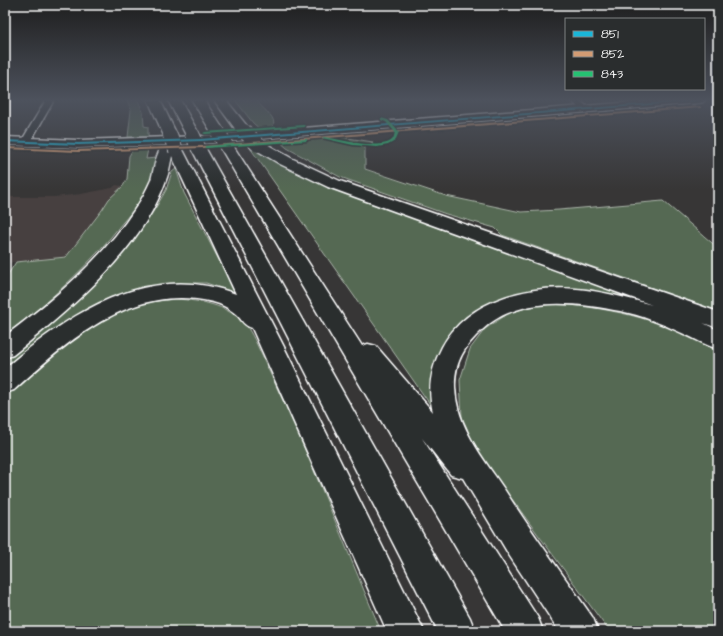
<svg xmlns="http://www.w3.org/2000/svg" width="723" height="636" viewBox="0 0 723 636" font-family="'Architects Daughter',sans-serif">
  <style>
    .built { fill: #474040 }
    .green { fill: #556953; stroke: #aab4a9 }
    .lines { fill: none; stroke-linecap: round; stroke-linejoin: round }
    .street-casing { stroke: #fff; stroke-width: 3 }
    .secondary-casing { stroke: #fff; stroke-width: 3 }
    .highway-casing { stroke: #fff; stroke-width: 3 }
    .street { fill: #2a2d2e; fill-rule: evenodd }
    .secondary { fill: #2a2d2e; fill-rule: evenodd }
    .highway { fill: #2a2d2e; fill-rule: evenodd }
    .highway-bridge-casing { stroke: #fff; stroke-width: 16; stroke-linecap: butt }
    .highway-bridge { stroke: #2a2d2e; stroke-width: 14 }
    .bus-1-casing { stroke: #2a2d2e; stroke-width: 3 }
    .bus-2-casing { stroke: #2a2d2e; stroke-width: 3 }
    .bus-3-casing { stroke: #2a2d2e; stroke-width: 3 }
    .bus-1 { fill: #1ab6d8; fill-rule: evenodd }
    .bus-2 { fill: #d39c74; fill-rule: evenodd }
    .bus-3 { fill: #26c172; fill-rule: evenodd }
  </style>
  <rect width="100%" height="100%" fill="#373636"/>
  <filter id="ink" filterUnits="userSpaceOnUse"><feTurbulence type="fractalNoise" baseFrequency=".025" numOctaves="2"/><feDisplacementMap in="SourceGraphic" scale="8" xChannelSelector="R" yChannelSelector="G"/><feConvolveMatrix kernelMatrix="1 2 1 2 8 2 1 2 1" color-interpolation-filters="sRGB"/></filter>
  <g filter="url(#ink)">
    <polygon class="built" points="116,185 123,186 109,199 102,210 66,257 5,263 5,197 54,197 81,194 112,188"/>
    <g class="green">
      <polygon points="127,100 138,100 143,112 144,126 148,127 148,137 128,137 131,110"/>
      <path d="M235,100h22c4,9 17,14 17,24l-5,6 -7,1 -9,-8z"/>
      <polygon points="335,136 373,142 365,146 365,169 446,196 521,212 559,210 663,201 718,248 718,311 502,235 495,228 446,214 340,177 287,148 279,141"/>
      <polygon points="251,144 280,163 718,325 718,334 603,295 478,311 432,407 248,145"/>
      <path d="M133,149h15l-2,10 10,-1c-2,10 -3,18 -7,27 -6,13 -16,26 -26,37 -33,43 -74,80 -118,113v-56l11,-17 50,-5 36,-47 7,-11 14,-13 4,-7 2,-23z"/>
      <polygon points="176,169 184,193 236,293 206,283 170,283 133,291 5,371 5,356 125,248 146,223 158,204 166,190 172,172"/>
      <path d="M176,299c26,2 48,5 67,23 9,8 22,41 28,53 40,84 74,171 110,256h-376v-234c34,-33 69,-68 114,-87 19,-7 38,-9 57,-11z"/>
      <path d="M558,304c57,4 110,18 160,45v282h-109l-131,-178 -16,-36 -2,-37 10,-31 15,-20 24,-16 23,-7z"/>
    </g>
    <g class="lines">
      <g class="street-casing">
        <g id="street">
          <polygon points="46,100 54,100 29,144 23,144 21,142"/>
          <polygon points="571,100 580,100 590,110 586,113 583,112"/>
        </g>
      </g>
      <g class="secondary-casing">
        <polygon id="secondary" points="658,100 705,100 703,102 699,103 201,144 78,148 5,145 5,137 78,140 201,136"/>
      </g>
      <g class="highway-casing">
        <g id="highway">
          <polygon points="148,100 160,100 177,135 175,138 165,138"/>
          <polygon points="168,100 180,100 199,134 197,137 187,137"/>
          <polygon points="192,100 204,100 225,132 223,135 213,135"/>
          <polygon points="214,100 226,100 251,131 249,134 239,134"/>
          <path d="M258,141l5,1 28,16 49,23 378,131v16l-15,-5 15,7v19c-13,-4 -24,-11 -36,-16 -19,-9 -41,-18 -62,-22 -45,-9 -101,-16 -138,19 -17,16 -28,32 -27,57 1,39 28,71 49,102 28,44 59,86 89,129l5,13h-39l-50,-76 -46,-77 -12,-3 -29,-37 116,180 5,13h-38l-285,-484 2,-3 5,-1 5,1 130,202 6,-2 8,2 57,66c-6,-23 -2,-44 9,-65 27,-50 92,-64 144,-57 23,3 44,9 66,15l-324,-118 -48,-23 -27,-16 -2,-3 2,-3z"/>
          <polygon points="199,145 204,146 206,149 470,618 475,631 438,631 192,149 194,146"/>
          <path d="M176,146l5,1 2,3 101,197 140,284h-37l-135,-303c-8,-2 -10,-8 -15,-13 -7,-6 -15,-11 -24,-13 -81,-20 -145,39 -199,88l-9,3v-25c64,-54 143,-108 231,-74l-64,-138c-2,8 -3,17 -6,24 -24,70 -97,130 -153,175l-8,3v-22c48,-36 97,-76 130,-127 6,-8 12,-20 16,-29 3,-10 4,-23 10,-32h9z"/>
        </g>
      </g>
      <use href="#street" class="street"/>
      <use href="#secondary" class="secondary"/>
      <use href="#highway" class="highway"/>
      <g class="highway-bridge-casing">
        <g id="highway-bridge">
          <polyline points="244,131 258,145"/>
          <polyline points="218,132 227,147"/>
          <polyline points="192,134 199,149"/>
          <polyline points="170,135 176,150"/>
        </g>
      </g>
      <use href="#highway-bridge" class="highway-bridge"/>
      <g class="bus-1-casing">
        <polygon id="bus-1" points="691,100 700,100 699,101 201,141 78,145 5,142 5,140 78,143 201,139"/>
      </g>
      <g class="bus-2-casing">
        <polygon id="bus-2" points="700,106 701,107 701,108 202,148 78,152 5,149 5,147 78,150 202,146"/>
      </g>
      <g class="bus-3-casing">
        <g id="bus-3">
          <path d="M381,118l7,2 11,12 -4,9 -7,4 -11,2 -24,-2 -31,-7 2,-1c16,2 55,14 68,3 2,-2 2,-5 3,-8l-9,-10 -5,-2z"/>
          <polygon points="304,125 305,126 305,127 205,134 203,133 205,132"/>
          <polygon points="306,139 307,139 307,141 206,148 204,147 206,146"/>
        </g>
      </g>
      <use href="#bus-1" class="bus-1"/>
      <use href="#bus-2" class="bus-2"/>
      <use href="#bus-3" class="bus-3"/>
    </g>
  </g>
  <linearGradient id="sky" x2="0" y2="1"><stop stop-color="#1e1e1e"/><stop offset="0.53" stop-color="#4d525d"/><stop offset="1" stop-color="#4d525d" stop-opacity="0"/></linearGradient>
  <rect width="723" height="189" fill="url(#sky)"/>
  <rect width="723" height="636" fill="none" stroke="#2a2d2e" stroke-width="20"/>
  <rect x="10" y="10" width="703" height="616" fill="none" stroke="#fff" stroke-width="1.5" filter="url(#ink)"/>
  <rect x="565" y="18" width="140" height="72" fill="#2a2d2e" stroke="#7f8182"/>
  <rect x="573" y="31" width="20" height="6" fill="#1ab6d8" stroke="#7f8182"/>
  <text x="601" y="38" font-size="12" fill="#ffffff">851</text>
  <rect x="573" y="51" width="20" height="6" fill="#d39c74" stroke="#7f8182"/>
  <text x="601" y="58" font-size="12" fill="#ffffff">852</text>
  <rect x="573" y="71" width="20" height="6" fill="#26c172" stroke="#7f8182"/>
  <text x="601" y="78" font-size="12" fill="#ffffff">843</text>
</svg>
